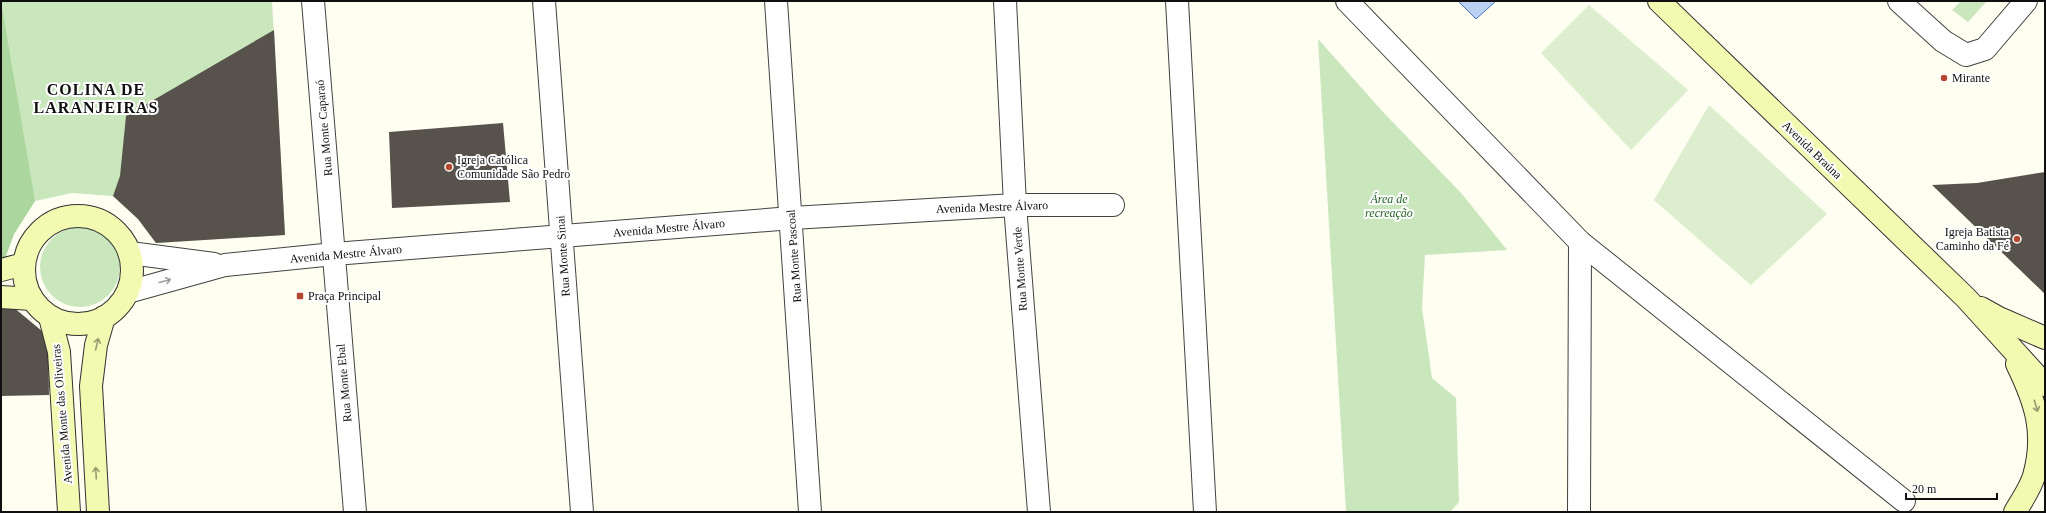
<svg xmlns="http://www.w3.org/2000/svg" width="2046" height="513" viewBox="0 0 2046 513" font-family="Georgia,serif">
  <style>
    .green { fill: #cae6bd }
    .forest { fill: #abd69d }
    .pitch { fill: #dceece }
    .water { fill: #bad1f2; stroke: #4676c3 }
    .building { fill: #57524c }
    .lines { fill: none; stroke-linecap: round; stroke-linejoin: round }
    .street-casing { stroke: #424242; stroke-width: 24 }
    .secondary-casing { stroke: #313131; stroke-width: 24 }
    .street { stroke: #fff; stroke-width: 22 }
    .secondary { stroke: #f2f9b1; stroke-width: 22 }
    .oneway { stroke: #9f9f9f }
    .oneway2 { stroke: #979b70 }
    .poi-dot { fill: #b54630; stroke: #fff; stroke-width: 1.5 }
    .labels { text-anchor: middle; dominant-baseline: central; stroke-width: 4; stroke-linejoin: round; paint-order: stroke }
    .poi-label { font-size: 12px; fill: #0f0f0f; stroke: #fff; text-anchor: start }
    .street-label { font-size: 12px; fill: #0f0f0f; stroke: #fff }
    .park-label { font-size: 12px; font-style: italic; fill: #236224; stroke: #fff }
    .district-label { font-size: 16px; font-weight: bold; letter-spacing: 1px; fill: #0f0f0f; stroke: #fff }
  </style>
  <rect width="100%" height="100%" fill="#fefef1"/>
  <g class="green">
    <polygon points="1,1 272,1 285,235 156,243 138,219 113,196 72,193 35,201 14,234 4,261 1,261"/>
    <polygon points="1961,1 1987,1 1968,22 1952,10"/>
    <polygon points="1318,39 1383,112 1462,194 1507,250 1425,255 1422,308 1432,378 1456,398 1459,502 1450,512 1346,512"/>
    <circle cx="80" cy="267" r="40"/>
  </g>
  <polygon class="forest" points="1,2 35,201 14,234 4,261 1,261"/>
  <g class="pitch">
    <polygon points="1589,5 1688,90 1631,150 1541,53"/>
    <polygon points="1709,105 1827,214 1751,285 1654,200"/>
  </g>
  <polygon class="water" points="1458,1 1496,1 1476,19"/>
  <g class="building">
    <polygon points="274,30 285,235 156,243 138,219 113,196 120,176 126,116"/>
    <polygon points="503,123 510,202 392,208 389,132"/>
    <polygon points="2045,172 2045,294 1932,185 1977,183"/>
    <polygon points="1,297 48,336 49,395 1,396"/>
  </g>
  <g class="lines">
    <g class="street-casing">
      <g id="street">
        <polyline points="313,1 355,512"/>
        <polyline points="544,1 582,512"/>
        <polyline points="776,1 810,512"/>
        <polyline points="1005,1 1015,205 1039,512"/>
        <polyline points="1177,1 1205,512"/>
        <polyline points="1347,1 1580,242 1904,501"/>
        <polyline points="1899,1 1943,41 1966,55 1985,49 2026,1"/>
        <polyline points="130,253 214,264"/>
        <polyline points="128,292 225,265 334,254 792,218 1015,205 1113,205"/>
        <polyline points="1579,512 1580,242"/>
      </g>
    </g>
    <g class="secondary-casing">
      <g id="secondary">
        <polyline points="1659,1 1966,298 2045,385"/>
        <circle cx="78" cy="270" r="54"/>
        <polyline points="1,270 24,264"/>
        <polyline points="1,297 32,299"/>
        <polyline points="1981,308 1999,318 2045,338"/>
        <polyline points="50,317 59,352 69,512"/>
        <polyline points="98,512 91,386 96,345 104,317"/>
        <path d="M2015,512c7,-12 15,-23 19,-36 12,-43 2,-73 -17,-112"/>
      </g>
    </g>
    <use href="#street" class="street"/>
    <use href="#secondary" class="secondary"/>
  </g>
  <defs><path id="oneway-shaft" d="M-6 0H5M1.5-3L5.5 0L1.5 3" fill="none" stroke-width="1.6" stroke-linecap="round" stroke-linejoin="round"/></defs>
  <use class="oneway" href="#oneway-shaft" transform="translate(165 281) rotate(-15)"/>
  <g class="oneway2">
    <use href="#oneway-shaft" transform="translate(97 344) rotate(-77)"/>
    <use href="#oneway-shaft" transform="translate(2036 406) rotate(74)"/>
    <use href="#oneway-shaft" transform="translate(96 473) rotate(-93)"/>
  </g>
  <g class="poi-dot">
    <circle cx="1944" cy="78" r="4"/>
    <circle cx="449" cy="167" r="4"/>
    <circle cx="2017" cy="239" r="4"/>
    <rect x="296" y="292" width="8" height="8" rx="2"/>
  </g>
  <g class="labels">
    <g class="poi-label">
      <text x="1952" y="78">Mirante</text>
      <text x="457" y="160">Igreja Católica<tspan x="457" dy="14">Comunidade São Pedro</tspan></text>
      <text x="2009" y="232" text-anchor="end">Igreja Batista<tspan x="2009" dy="14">Caminho da Fé</tspan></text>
      <text x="308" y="296">Praça Principal</text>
    </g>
    <g class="street-label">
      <text transform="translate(324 128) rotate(-95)">Rua Monte Caparaó</text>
      <text transform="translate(1812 150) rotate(44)">Avenida Braúna</text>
      <text transform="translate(992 207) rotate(-2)">Avenida Mestre Álvaro</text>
      <text transform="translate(669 228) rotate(-5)">Avenida Mestre Álvaro</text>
      <text transform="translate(346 254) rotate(-5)">Avenida Mestre Álvaro</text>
      <text transform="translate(563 256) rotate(-94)">Rua Monte Sinai</text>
      <text transform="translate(794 256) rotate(-94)">Rua Monte Pascoal</text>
      <text transform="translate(1020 269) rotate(-94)">Rua Monte Verde</text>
      <text transform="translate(344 383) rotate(-95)">Rua Monte Ebal</text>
      <text transform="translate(62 414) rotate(-95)">Avenida Monte das Oliveiras</text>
    </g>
    <g class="park-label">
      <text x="1389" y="199">Área de<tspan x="1389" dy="14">recreação</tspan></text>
    </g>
    <g class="district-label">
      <text x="96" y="89">COLINA DE<tspan x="96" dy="18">LARANJEIRAS</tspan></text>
    </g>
  </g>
  <rect width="2046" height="513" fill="none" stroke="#0f0f0f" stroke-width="4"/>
  <path d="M1906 493v6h91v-6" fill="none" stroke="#0f0f0f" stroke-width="2"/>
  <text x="1912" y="493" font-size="12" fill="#0f0f0f" stroke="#ffffff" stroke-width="3" paint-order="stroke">20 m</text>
</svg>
